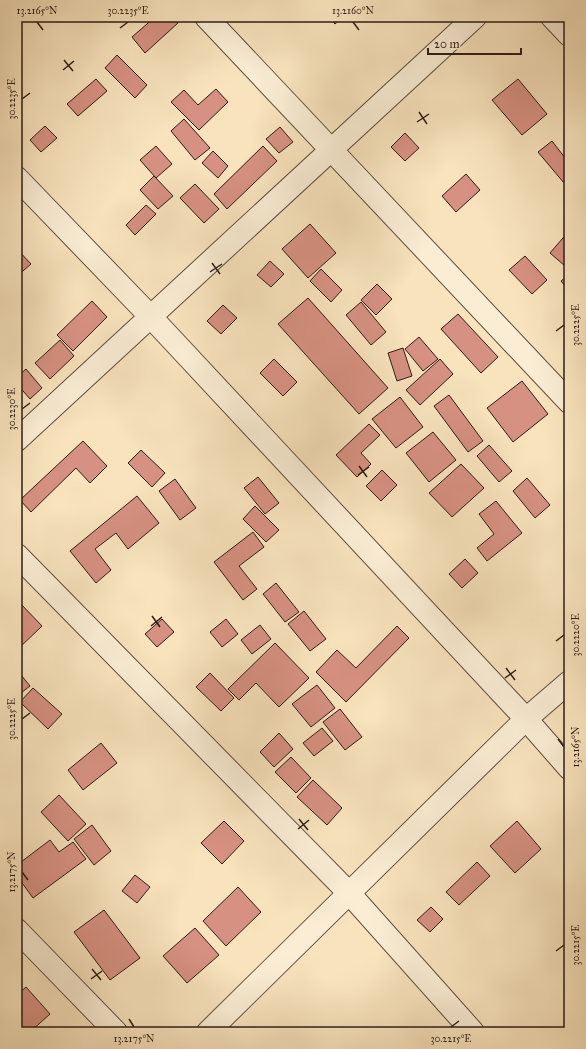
<svg xmlns="http://www.w3.org/2000/svg" width="586" height="1049" viewBox="0 0 586 1049" font-family="'IM FELL Great Primer',serif">
  <style>
    .building { fill: #d79182; stroke: #2d1c15 }
    .lines { fill: none; stroke-linecap: round; stroke-linejoin: round }
    .minor-casing { stroke: #604e3f; stroke-width: 24 }
    .minor { stroke: #faedd4; stroke-width: 22 }
    .ticks { fill: none; stroke: #2d1c15; stroke-width: 1.5 }
    .neatline { fill: none; stroke: #2d1c15; stroke-width: 1.5 }
    .ticks-label { font-size: 10px; text-anchor: middle; fill: #2d1c15 }
  </style>
  <rect width="100%" height="100%" fill="#f8e3bd"/>
  <filter id="stains"><feTurbulence type="fractalNoise" baseFrequency=".005" numOctaves="4"/><feColorMatrix values="0 0 0 0 .2 0 0 0 0 .09 0 0 0 0 .02 0 0 0 .5 -.17"/></filter>
  <radialGradient id="worn" r=".72"><stop offset=".6" stop-color="#630" stop-opacity="0"/><stop offset="1" stop-color="#630" stop-opacity=".3"/></radialGradient>
  <g class="building">
    <polygon points="155,17 173,17 178,23 145,53 132,37"/>
    <polygon points="329,17 343,17 335,24"/>
    <polygon points="117,55 147,85 135,98 105,68"/>
    <polygon points="96,79 107,91 78,116 67,104"/>
    <polygon points="518,79 547,114 522,135 492,100"/>
    <polygon points="216,89 228,102 199,130 171,102 184,90 198,105"/>
    <polygon points="184,119 210,148 195,160 171,131"/>
    <polygon points="45,126 57,138 41,152 30,140"/>
    <polygon points="280,127 293,142 279,153 266,139"/>
    <polygon points="405,133 419,148 405,161 391,147"/>
    <polygon points="552,141 569,163 569,179 564,183 538,152"/>
    <polygon points="156,146 172,164 156,178 140,160"/>
    <polygon points="263,146 277,161 227,209 214,194"/>
    <polygon points="213,151 228,166 218,178 202,163"/>
    <polygon points="466,174 480,190 456,212 442,196"/>
    <polygon points="154,176 173,196 158,209 140,190"/>
    <polygon points="195,184 219,209 204,223 180,198"/>
    <polygon points="146,205 156,214 135,235 126,225"/>
    <polygon points="310,224 336,253 308,278 282,249"/>
    <polygon points="569,231 569,262 565,266 550,253"/>
    <polygon points="17,249 31,264 17,276"/>
    <polygon points="525,256 547,280 532,294 509,270"/>
    <polygon points="270,261 284,274 271,287 257,275"/>
    <polygon points="321,269 342,290 331,302 310,281"/>
    <polygon points="569,275 569,291 561,281"/>
    <polygon points="377,284 392,299 376,315 361,300"/>
    <polygon points="308,298 388,388 359,414 278,324"/>
    <polygon points="92,301 107,317 73,351 57,335"/>
    <polygon points="361,302 386,332 371,345 346,315"/>
    <polygon points="223,305 237,318 221,334 207,321"/>
    <polygon points="458,314 498,357 481,373 441,329"/>
    <polygon points="419,337 438,359 423,371 405,349"/>
    <polygon points="60,340 74,356 50,379 35,363"/>
    <polygon points="403,348 412,376 397,381 388,353"/>
    <polygon points="274,359 297,382 283,396 260,373"/>
    <polygon points="440,359 453,374 420,405 406,390"/>
    <polygon points="26,369 42,388 30,399 17,384 17,377"/>
    <polygon points="522,381 548,414 513,442 487,408"/>
    <polygon points="449,395 483,441 468,452 434,406"/>
    <polygon points="400,397 423,427 396,448 372,419"/>
    <polygon points="369,424 380,435 361,453 371,464 357,477 336,455"/>
    <polygon points="433,432 456,460 429,482 406,453"/>
    <polygon points="83,441 107,466 90,483 76,468 31,512 20,500"/>
    <polygon points="489,445 512,471 499,482 477,456"/>
    <polygon points="141,450 165,473 152,487 128,463"/>
    <polygon points="461,464 484,488 452,517 429,493"/>
    <polygon points="382,470 397,485 381,501 366,486"/>
    <polygon points="258,477 279,503 265,514 244,488"/>
    <polygon points="527,478 550,505 535,518 513,491"/>
    <polygon points="175,479 196,508 180,520 159,491"/>
    <polygon points="137,496 159,523 128,549 116,533 95,549 111,570 96,583 70,551"/>
    <polygon points="496,501 522,533 487,561 477,548 494,534 479,514"/>
    <polygon points="255,506 279,530 266,542 243,519"/>
    <polygon points="253,532 264,547 239,566 257,589 243,600 214,562"/>
    <polygon points="465,559 478,573 462,588 449,574"/>
    <polygon points="276,583 299,612 285,622 263,594"/>
    <polygon points="20,603 42,626 17,650 17,606"/>
    <polygon points="304,611 326,639 310,651 288,624"/>
    <polygon points="162,619 174,632 157,647 145,634"/>
    <polygon points="226,619 238,634 222,647 210,632"/>
    <polygon points="260,625 271,639 252,654 241,640"/>
    <polygon points="397,626 409,638 346,702 316,672 337,650 356,668"/>
    <polygon points="275,643 309,678 279,707 256,683 239,700 228,689"/>
    <polygon points="17,670 30,686 17,696"/>
    <polygon points="210,673 234,698 221,711 196,687"/>
    <polygon points="317,685 335,708 311,727 292,704"/>
    <polygon points="33,688 62,714 48,729 20,702"/>
    <polygon points="340,709 362,737 345,750 323,722"/>
    <polygon points="322,728 333,741 314,756 303,743"/>
    <polygon points="279,733 293,749 274,767 260,752"/>
    <polygon points="101,743 117,763 83,790 68,770"/>
    <polygon points="291,757 311,778 296,793 275,772"/>
    <polygon points="313,780 342,808 327,825 297,797"/>
    <polygon points="59,795 86,824 68,841 41,812"/>
    <polygon points="224,821 244,841 222,864 201,843"/>
    <polygon points="517,821 541,849 515,873 490,846"/>
    <polygon points="92,825 111,851 94,865 74,839"/>
    <polygon points="50,840 59,852 73,842 86,859 33,898 17,876 17,865"/>
    <polygon points="477,862 490,876 459,905 446,892"/>
    <polygon points="135,875 150,887 137,903 122,891"/>
    <polygon points="238,887 261,912 226,946 203,921"/>
    <polygon points="431,907 443,919 430,932 417,920"/>
    <polygon points="104,910 140,958 110,980 74,932"/>
    <polygon points="195,928 219,955 187,983 163,956"/>
    <polygon points="26,987 50,1014 30,1032 17,1032 17,995"/>
  </g>
  <g class="lines">
    <g class="minor-casing">
      <g id="minor">
        <polyline points="206,17 569,402"/>
        <polyline points="552,17 569,35"/>
        <polyline points="17,178 150,316 526,719 569,768"/>
        <polyline points="17,440 475,17"/>
        <polyline points="17,555 349,893 473,1032"/>
        <polyline points="17,930 116,1032"/>
        <polyline points="208,1032 526,719 569,682"/>
      </g>
    </g>
    <use href="#minor" class="minor"/>
  </g>
  <path class="ticks" d="M37,22l6,8M353,22l6,8M120,28l8,-6M64,60l9,11M63,70l11,-9M22,99l8,-6M419,112l8,12M417,122l12,-8M212,263l8,11M210,272l12,-8M556,331l8,-6M22,409l8,-6M359,466l8,11M358,475l11,-8M152,616l8,11M151,626l11,-9M556,641l8,-6M506,668l9,12M505,678l11,-8M22,719l8,-6M558,739l6,8M299,819l9,11M298,829l11,-9M22,872l6,8M556,951l8,-6M92,969l9,11M91,979l11,-8M129,1019l5,8M451,1027l8,-6"/>
  <rect width="586" height="1049" fill="none" stroke="#f8e3bd" stroke-width="44"/>
  <path d="M428 48v6h93v-6" fill="none" stroke="#2d1c15" stroke-width="2"/>
  <text x="434" y="48" font-size="12" fill="#2d1c15" stroke="#faedd4" stroke-width="3" paint-order="stroke">20 m</text>
  <rect x="22" y="22" width="542" height="1005" class="neatline"/>
  <g class="ticks-label">
    <text x="37" y="14">13.2165°N</text>
    <text x="128" y="14">30.2235°E</text>
    <text x="353" y="14">13.2160°N</text>
    <text transform="translate(11 99) rotate(-90)" y="4">30.2235°E</text>
    <text transform="translate(575 325) rotate(-90)" y="4">30.2225°E</text>
    <text transform="translate(11 409) rotate(-90)" y="4">30.2230°E</text>
    <text transform="translate(575 635) rotate(-90)" y="4">30.2220°E</text>
    <text transform="translate(11 719) rotate(-90)" y="4">30.2225°E</text>
    <text transform="translate(575 747) rotate(-90)" y="4">13.2165°N</text>
    <text transform="translate(11 872) rotate(-90)" y="4">13.2175°N</text>
    <text transform="translate(575 945) rotate(-90)" y="4">30.2215°E</text>
    <text x="134" y="1042">13.2175°N</text>
    <text x="451" y="1042">30.2215°E</text>
  </g>
  <rect width="100%" height="100%" filter="url(#stains)"/>
  <rect width="100%" height="100%" fill="url(#worn)"/>
</svg>
